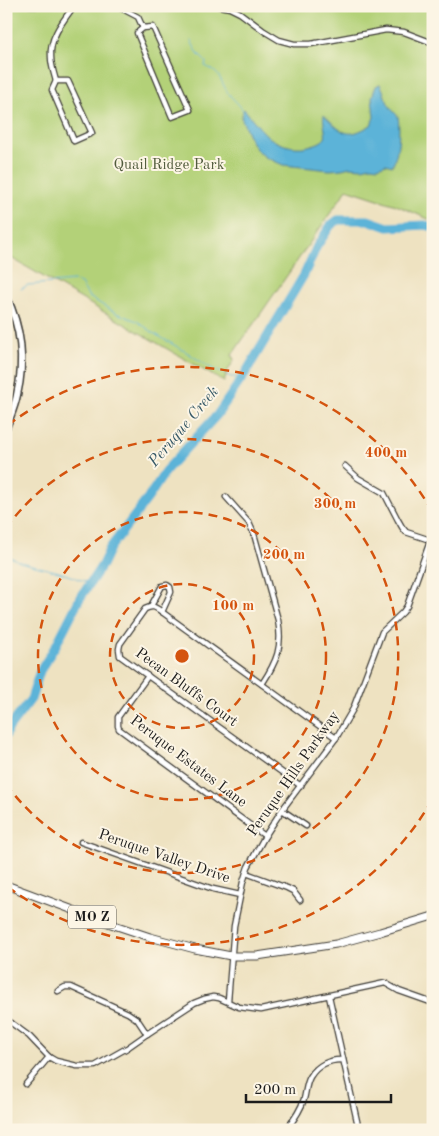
<svg xmlns="http://www.w3.org/2000/svg" width="439" height="1136" viewBox="0 0 439 1136" font-family="'Old Standard TT',serif">
  <style>
    .green { fill: #b3d178; stroke: #68764a }
    .water { fill: #5bb3d8; stroke: #3c687a }
    .lines { fill: none; stroke-linecap: round; stroke-linejoin: round }
    .stream { stroke: #5bb3d8; stroke-width: 1 }
    .river { stroke: #5bb3d8; stroke-width: 9 }
    .street-casing { stroke: #3c3a35; stroke-width: 7 }
    .secondary-casing { stroke: #3c3a35; stroke-width: 9 }
    .primary-casing { stroke: #3c3a35; stroke-width: 9 }
    .street { stroke: #fff; stroke-width: 4.5 }
    .secondary { stroke: #fff; stroke-width: 6 }
    .primary { stroke: #fff; stroke-width: 7 }
    .ring { fill: none; stroke: #d4530e; stroke-width: 2.5; stroke-dasharray: 9 6 }
    .labels { text-anchor: middle; dominant-baseline: central; stroke-width: 4; stroke-linejoin: round; paint-order: stroke }
    .shield { fill: #fcf5e5; stroke: #5f5d58; stroke-width: 1 }
    .shield-label { font-size: 14px; font-weight: bold; fill: #1c1c1c }
    .park-label { font-size: 15px; fill: #515b3c; stroke: #fcf5e5 }
    .street-label { font-size: 15px; fill: #1c1c1c; stroke: #fcf5e5 }
    .water-label { font-size: 16px; font-style: italic; fill: #355867; stroke: #fcf5e5 }
    .centre { fill: #d4530e; stroke: #fcf5e5; stroke-width: 2.5 }
    .ring-label { font-size: 15px; text-anchor: middle; font-weight: bold; fill: #d4530e; stroke: #fcf5e5; stroke-width: 4; stroke-linejoin: round; paint-order: stroke }
  </style>
  <rect width="100%" height="100%" fill="#fcf5e5"/>
  <filter id="ink" filterUnits="userSpaceOnUse"><feTurbulence type="fractalNoise" baseFrequency=".02" numOctaves="2"/><feDisplacementMap in="SourceGraphic" scale="10" xChannelSelector="R" yChannelSelector="G"/><feConvolveMatrix kernelMatrix="1 2 1 2 8 2 1 2 1" color-interpolation-filters="sRGB"/></filter>
  <filter id="wash" filterUnits="userSpaceOnUse"><feTurbulence type="fractalNoise" baseFrequency=".0096" numOctaves="4" result="noise"/><feDisplacementMap in="SourceGraphic" scale="20" xChannelSelector="R" yChannelSelector="G"/><feGaussianBlur stdDeviation="1.12" result="paint"/><feColorMatrix in="noise" values="0 0 0 0 0 0 0 0 0 0 0 0 0 0 0 0 0 1.4 0 .05"/><feComposite in="paint" operator="in"/></filter>
  <g filter="url(#wash)">
    <rect width="100%" height="100%" fill="#eee2c1"/>
    <polygon class="green" points="6,6 433,6 433,221 396,205 347,189 232,355 234,360 227,372 224,382 6,255"/>
    <path class="water" d="M380,84c4,6 4,12 7,17 3,7 6,10 11,15 2,14 1,37 -6,50l-6,-2 -8,3 -7,-1 -9,2 -12,-1 -8,2 -12,1 -47,-5 -18,-8 -9,-8 -5,-8 -10,-24 3,-8c7,8 18,23 26,29 12,8 28,12 42,7 4,-1 10,-3 13,-7 2,-4 -3,-17 -1,-23 8,7 17,20 29,18 6,-1 13,-5 18,-8l3,-8 -2,-20 4,-11z"/>
    <g class="lines">
      <g class="stream">
        <path d="M191,41l7,13 8,8 -1,4c16,7 15,14 23,27 5,7 12,11 16,19"/>
        <polyline points="21,289 28,285 74,281 81,284 89,297 116,313 137,321 155,334 188,353 209,367 231,377 243,377"/>
        <polyline points="6,555 20,562 59,572 90,583"/>
      </g>
      <polyline class="river" points="6,735 9,728 31,699 40,671 56,645 79,600 102,565 110,548 148,498 167,469 217,415 243,377 304,275 317,246 331,225 338,220 368,220 388,227 425,225 433,227"/>
    </g>
  </g>
  <g filter="url(#ink)">
    <g class="lines">
      <g class="street-casing">
        <g id="street">
          <polyline points="117,6 138,17 143,28"/>
          <polyline points="219,6 230,8 240,13 264,31 279,40 294,44 311,44 386,30 404,32 433,43"/>
          <polygon points="153,27 190,110 172,117 137,33 143,28"/>
          <polygon points="56,81 68,81 92,133 74,141 52,90"/>
          <path d="M56,81c-2,-7 -5,-16 -5,-24 -2,-19 12,-36 23,-51"/>
          <polyline points="345,466 358,478 384,493 398,520 402,527 406,532 433,541"/>
          <path d="M226,497l23,26 5,11 24,86c5,27 -1,41 -16,64"/>
          <polyline points="151,606 162,586 167,585 170,587 171,592 162,612"/>
          <polyline points="148,676 118,717 118,726 119,729 265,836"/>
          <path d="M301,786l-181,-130 -1,-7 1,-5 25,-35c8,-4 10,-2 17,3l174,126"/>
          <polyline points="282,810 306,826"/>
          <polyline points="81,842 213,889 240,895"/>
          <polyline points="246,873 287,888 293,891 300,900"/>
          <polyline points="58,991 65,987 71,987 128,1013 137,1019 147,1034"/>
          <polyline points="329,996 359,1130"/>
          <polyline points="228,1001 234,926 243,882 248,867 260,845 265,836 282,810 336,738 353,709 382,632 403,612 407,606 433,533"/>
          <polyline points="6,1019 29,1036 49,1057 56,1061 77,1066 95,1066 127,1048 147,1034 194,1003 204,999 213,997 219,998 239,1007 261,1010 385,983 399,991 433,1003"/>
          <polyline points="26,1084 49,1057"/>
          <path d="M286,1130c7,-9 15,-20 18,-31 2,-7 2,-15 6,-22 7,-12 20,-18 33,-17"/>
        </g>
      </g>
      <g class="secondary-casing">
        <path id="secondary" d="M6,296c15,31 19,65 11,99 -2,11 -7,22 -11,33"/>
      </g>
      <g class="primary-casing">
        <polyline id="primary" points="6,885 111,924 150,937 195,949 231,956 257,956 336,944 380,932 433,916"/>
      </g>
      <use href="#street" class="street"/>
      <use href="#secondary" class="secondary"/>
      <use href="#primary" class="primary"/>
    </g>
  </g>
  <g class="ring">
    <circle cx="182" cy="656" r="72"/>
    <circle cx="182" cy="656" r="144"/>
    <path d="M6 528A217 217 0 1 1 6 784"/>
    <path d="M432 800A289 289 0 0 1 8 887M8 425A289 289 0 0 1 432 511"/>
  </g>
  <g class="labels">
    <rect class="shield" x="68" y="905.5" width="48" height="23" rx="4"/>
    <g class="shield-label">
      <text x="92" y="917">MO Z</text>
    </g>
    <g class="park-label">
      <text x="169" y="165">Quail Ridge Park</text>
    </g>
    <g class="street-label">
      <text transform="translate(186 688) rotate(36)">Pecan Bluffs Court</text>
      <text transform="translate(188 762) rotate(37)">Peruque Estates Lane</text>
      <text transform="translate(294 774) rotate(-55)">Peruque Hills Parkway</text>
      <text transform="translate(164 857) rotate(19)">Peruque Valley Drive</text>
    </g>
    <g class="water-label">
      <text transform="translate(184 427) rotate(-50)">Peruque Creek</text>
    </g>
  </g>
  <circle cx="182" cy="656" r="8" class="centre"/>
  <g class="ring-label">
    <text x="386" y="457">400 m</text>
    <text x="335" y="508">300 m</text>
    <text x="284" y="559">200 m</text>
    <text x="233" y="610">100 m</text>
  </g>
  <rect width="439" height="1136" fill="none" stroke="#fcf5e5" stroke-width="25"/>
  <path d="M246 1094v8h145v-8" fill="none" stroke="#1c1c1c" stroke-width="2.5"/>
  <text x="254" y="1094" font-size="15" fill="#1c1c1c" stroke="#fcf5e5" stroke-width="4" paint-order="stroke">200 m</text>
</svg>
